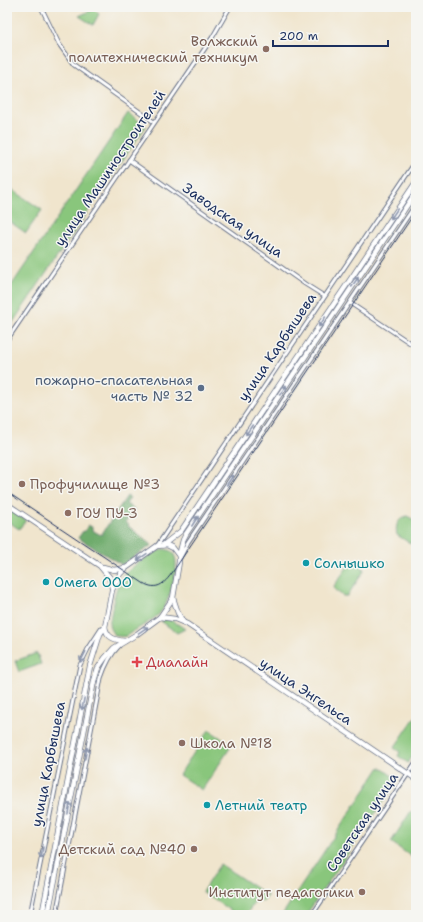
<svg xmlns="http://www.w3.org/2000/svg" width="423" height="922" viewBox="0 0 423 922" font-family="'Shantell Sans',sans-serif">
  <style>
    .green { fill: #89c67c; stroke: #527a6d }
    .forest { fill: #6eab6c; stroke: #446d65 }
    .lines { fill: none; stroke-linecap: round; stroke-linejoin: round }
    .street-casing { stroke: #666f85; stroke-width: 5 }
    .secondary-casing { stroke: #666f85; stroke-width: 6 }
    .street { stroke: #fff; stroke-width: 3 }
    .secondary { stroke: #fff; stroke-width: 4.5 }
    .tram { stroke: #1b2f5e; stroke-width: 1 }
    .oneway { stroke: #8d97ae }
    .education-dot { fill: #8d6e63; stroke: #f6f6f2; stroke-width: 1.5 }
    .service-dot { fill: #5c6f8a; stroke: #f6f6f2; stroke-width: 1.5 }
    .culture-dot { fill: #0f9aa8; stroke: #f6f6f2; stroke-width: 1.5 }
    .health-dot { fill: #e0444e; stroke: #f6f6f2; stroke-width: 1.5 }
    .labels { text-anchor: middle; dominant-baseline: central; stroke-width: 3; stroke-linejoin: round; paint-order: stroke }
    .education-label { font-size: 14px; fill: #785e54; stroke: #f6f6f2; text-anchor: end }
    .street-label { font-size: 14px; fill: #1b2f5e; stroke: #f6f6f2 }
    .service-label { font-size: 14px; fill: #4e5e75; stroke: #f6f6f2; text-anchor: end }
    .culture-label { font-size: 14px; fill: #0d838f; stroke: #f6f6f2; text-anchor: start }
    .health-label { font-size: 14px; fill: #be3a42; stroke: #f6f6f2; text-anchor: start }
  </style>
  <rect width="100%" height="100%" fill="#f6f6f2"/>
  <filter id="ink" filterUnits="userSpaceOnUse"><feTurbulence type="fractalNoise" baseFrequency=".025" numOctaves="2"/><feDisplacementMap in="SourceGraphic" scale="8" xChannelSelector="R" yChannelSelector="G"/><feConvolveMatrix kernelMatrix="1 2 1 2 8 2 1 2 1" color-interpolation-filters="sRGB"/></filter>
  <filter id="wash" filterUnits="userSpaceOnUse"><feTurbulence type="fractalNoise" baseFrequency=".012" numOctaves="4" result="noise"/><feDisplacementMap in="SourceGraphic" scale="16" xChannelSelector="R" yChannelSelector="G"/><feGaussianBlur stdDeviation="0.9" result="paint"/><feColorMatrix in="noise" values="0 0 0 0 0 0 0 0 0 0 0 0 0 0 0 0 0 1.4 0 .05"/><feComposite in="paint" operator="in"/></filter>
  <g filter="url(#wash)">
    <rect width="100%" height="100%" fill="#f0e5cd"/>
    <g class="green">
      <polygon points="94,9 99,14 93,25 79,16"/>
      <polygon points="128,113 146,126 7,331 7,292"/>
      <polygon points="7,186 42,210 26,233 7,220"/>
      <polygon points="7,507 26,520 19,529 7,521"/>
      <path d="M407,516l9,5v26l-19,-12c-2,-9 0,-16 10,-19z"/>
      <path d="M164,549c5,1 8,2 10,6 7,10 -6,50 -14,58 -9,9 -24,16 -34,23 -9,2 -15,-2 -17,-11 3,-13 4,-28 9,-40 6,-15 32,-32 46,-36z"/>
      <path d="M351,562c5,-1 12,3 13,9l-17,25h-4l-8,-6 -1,-4z"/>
      <polygon points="166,619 173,621 185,629 177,633 161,621"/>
      <polygon points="37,653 41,664 19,672 15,661"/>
      <polygon points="416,716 416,751 408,763 398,756 400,752 394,748"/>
      <polygon points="209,730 232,745 202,790 179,775"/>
      <polygon points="380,767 398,780 306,915 282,915"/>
      <polygon points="411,811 416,815 416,854 413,858 391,842"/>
      <polygon points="220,864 268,896 263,902 257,898 246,915 237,915 202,892"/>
    </g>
    <polygon class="forest" points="127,496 130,498 126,504 134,509 126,522 129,525 128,526 152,545 122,565 78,538 83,531 84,532 88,525 92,527 92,530 101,535"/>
  </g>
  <g filter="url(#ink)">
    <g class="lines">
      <g class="street-casing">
        <g id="street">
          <polyline points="41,7 59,44 74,65 154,122"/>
          <polyline points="129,160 305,284 324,296"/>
          <polyline points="350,303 416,347"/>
          <polyline points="7,340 212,38 230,7"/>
          <polyline points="157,546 416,161"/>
          <polyline points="180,558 188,542 416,204"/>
          <polyline points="30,915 80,665 88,649 101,629"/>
          <path d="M56,915l45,-237c4,-12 9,-23 18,-32"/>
          <polyline points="312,915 416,762"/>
        </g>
      </g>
      <g class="secondary-casing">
        <g id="secondary">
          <polyline points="7,504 100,566 110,578 112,588"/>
          <polyline points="163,545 181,531 416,182"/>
          <polyline points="179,556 183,540 186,534 416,192"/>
          <polyline points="103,567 114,570 125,568"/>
          <polyline points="173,598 178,613 183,622"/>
          <polyline points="160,617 175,619 187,624 416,779"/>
          <path d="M105,627c2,11 10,13 20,14"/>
          <polyline points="42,915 90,666 100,634 105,627 112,590 120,574 126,568 157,546 167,545 173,548 179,556 179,562 173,598 160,617 137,634 114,648 105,658 98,668 94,681 48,915"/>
        </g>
      </g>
      <use href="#street" class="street"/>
      <use href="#secondary" class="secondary"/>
      <path class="tram" d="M7,492l136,91c14,8 21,1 29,-10l244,-362"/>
    </g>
    <defs><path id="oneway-shaft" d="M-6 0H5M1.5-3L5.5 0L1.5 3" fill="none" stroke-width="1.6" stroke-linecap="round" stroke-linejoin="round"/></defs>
    <g class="oneway">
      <use href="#oneway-shaft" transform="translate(394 214) rotate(124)"/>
      <use href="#oneway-shaft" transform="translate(355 282) rotate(-56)"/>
      <use href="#oneway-shaft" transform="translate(322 322) rotate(124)"/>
      <use href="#oneway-shaft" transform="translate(283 390) rotate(-56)"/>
      <use href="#oneway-shaft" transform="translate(249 430) rotate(124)"/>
      <use href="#oneway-shaft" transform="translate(230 480) rotate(-56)"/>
      <use href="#oneway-shaft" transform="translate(195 521) rotate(-57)"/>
      <use href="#oneway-shaft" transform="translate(142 557) rotate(145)"/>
      <use href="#oneway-shaft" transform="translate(143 630) rotate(-34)"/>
      <use href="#oneway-shaft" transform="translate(83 657) rotate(117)"/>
      <use href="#oneway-shaft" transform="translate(83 704) rotate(101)"/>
      <use href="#oneway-shaft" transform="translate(86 753) rotate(-79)"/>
      <use href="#oneway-shaft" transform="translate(69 808) rotate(-79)"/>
      <use href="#oneway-shaft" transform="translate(42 853) rotate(100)"/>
    </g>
  </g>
  <g class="education-dot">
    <circle cx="266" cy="49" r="4"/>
    <circle cx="22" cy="484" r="4"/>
    <circle cx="68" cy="513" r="4"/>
    <circle cx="182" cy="743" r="4"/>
    <circle cx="194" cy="849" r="4"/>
    <circle cx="362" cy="892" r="4"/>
  </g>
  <circle class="service-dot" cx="201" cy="388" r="4"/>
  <g class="culture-dot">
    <circle cx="306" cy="563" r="4"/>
    <circle cx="46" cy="582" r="4"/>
    <circle cx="207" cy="805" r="4"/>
  </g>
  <path class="health-dot" d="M135 656h4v4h4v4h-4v4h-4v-4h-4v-4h4z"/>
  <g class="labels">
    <g class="education-label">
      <text x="258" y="41">Волжский<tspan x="258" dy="16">политехнический техникум</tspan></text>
      <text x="30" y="484" text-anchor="start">Профучилище №3</text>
      <text x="76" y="513" text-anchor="start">ГОУ ПУ-3</text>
      <text x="190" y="743" text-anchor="start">Школа №18</text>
      <text x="186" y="849">Детский сад №40</text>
      <text x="354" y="892">Институт педагогики</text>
    </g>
    <g class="street-label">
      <text transform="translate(110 168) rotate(-56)">улица Машиностроителей</text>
      <text transform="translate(233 220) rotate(35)">Заводская улица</text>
      <text transform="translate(277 347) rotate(-56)">улица Карбышева</text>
      <text transform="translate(306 691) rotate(34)">улица Энгельса</text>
      <text transform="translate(48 764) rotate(-79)">улица Карбышева</text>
      <text transform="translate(362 822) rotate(-56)">Советская улица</text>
    </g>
    <g class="service-label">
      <text x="193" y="380">пожарно-спасательная<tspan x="193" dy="16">часть № 32</tspan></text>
    </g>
    <g class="culture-label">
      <text x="314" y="563">Солнышко</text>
      <text x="54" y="582">Омега ООО</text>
      <text x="215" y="805">Летний театр</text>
    </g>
    <g class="health-label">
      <text x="146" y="662">Диалайн</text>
    </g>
  </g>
  <rect width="423" height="922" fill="none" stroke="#f6f6f2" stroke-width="24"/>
  <path d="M273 40v6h115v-6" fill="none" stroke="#1b2f5e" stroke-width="2"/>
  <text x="279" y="40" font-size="12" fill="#1b2f5e" stroke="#f6f6f2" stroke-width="3" paint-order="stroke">200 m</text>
</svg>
